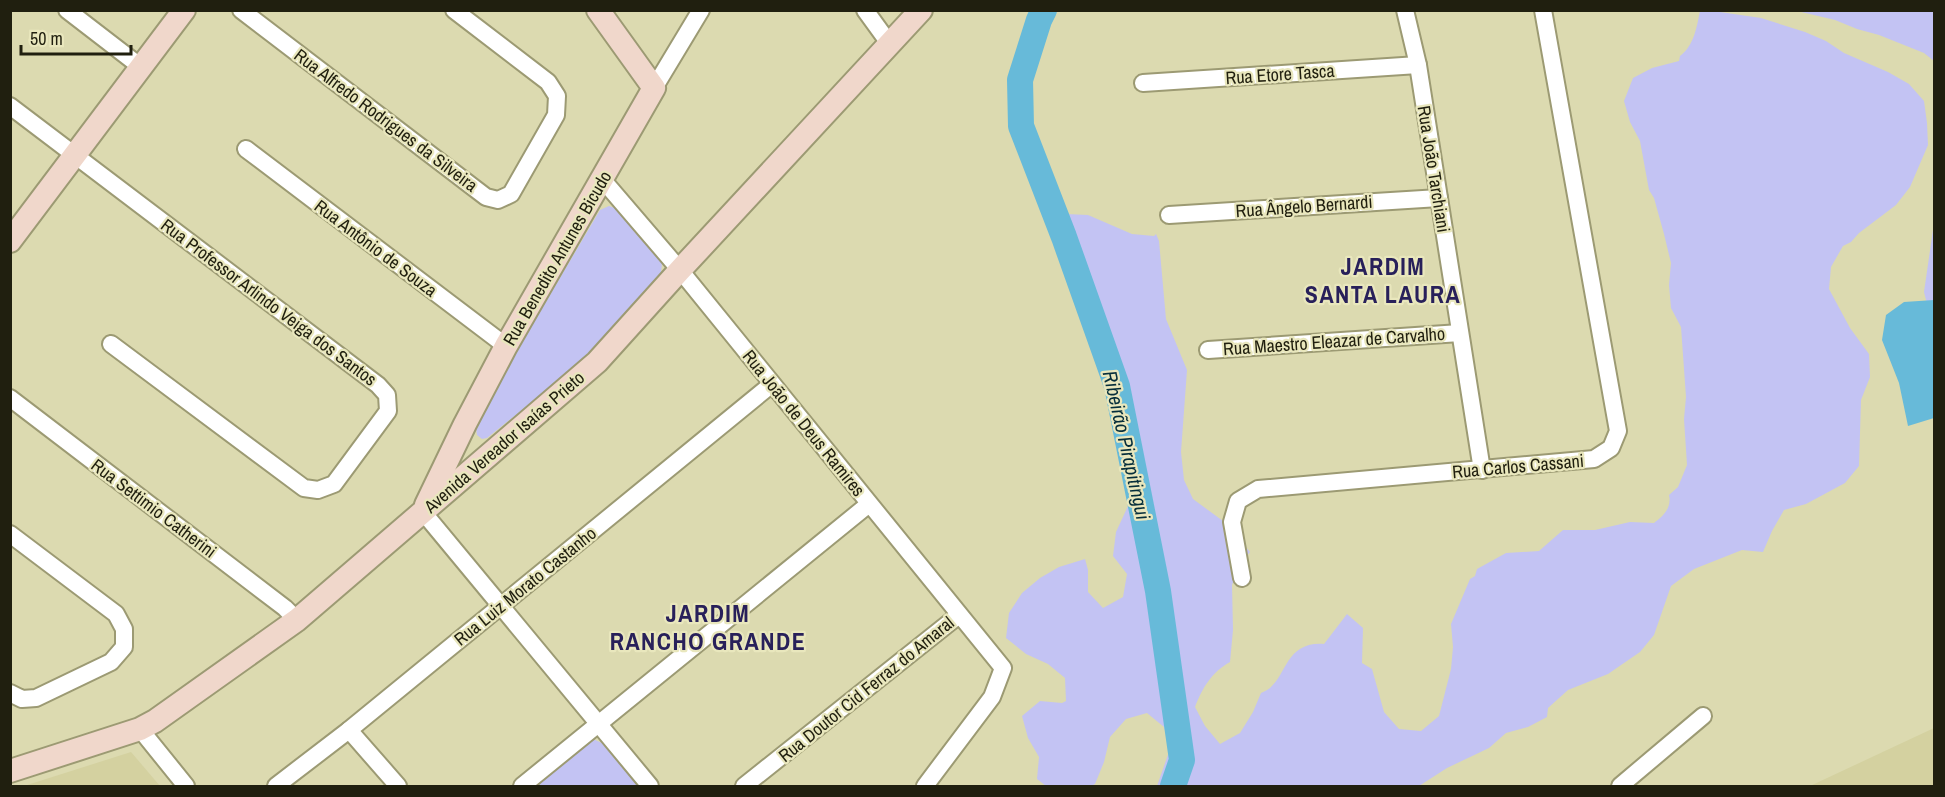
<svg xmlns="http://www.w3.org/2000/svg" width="1945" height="797" viewBox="0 0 1945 797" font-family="'Archivo Narrow',sans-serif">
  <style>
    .built { fill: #d4d1a0 }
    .green { fill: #c3c3f3 }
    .water { fill: #67bad9 }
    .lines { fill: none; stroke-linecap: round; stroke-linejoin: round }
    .river { stroke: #67bad9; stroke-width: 26 }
    .street-casing { stroke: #9c9a73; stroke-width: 20 }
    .secondary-casing { stroke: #9c9a73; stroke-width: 26 }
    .street { stroke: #fff; stroke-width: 16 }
    .secondary { stroke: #f0d7cb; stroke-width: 22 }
    .labels { text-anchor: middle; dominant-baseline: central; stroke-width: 4.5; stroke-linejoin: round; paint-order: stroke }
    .street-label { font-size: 18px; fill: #201f0f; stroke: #e9e7bd }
    .water-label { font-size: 20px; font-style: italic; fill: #052e3b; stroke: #e9e7bd }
    .district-label { font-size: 24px; font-weight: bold; letter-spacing: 1.5px; fill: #28205a; stroke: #e9e7bd }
  </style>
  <rect width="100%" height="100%" fill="#dcdab0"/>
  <g class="built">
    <polygon points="1934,728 1934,786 1810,786"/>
    <polygon points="131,752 160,786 24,786"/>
  </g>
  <g class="green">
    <path d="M1700,11h13l48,7 44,14 21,9 18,12 44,19 21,12 15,17 3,22 1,22 -18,42 -14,18 -37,28 -8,9 -8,4 -12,21 -2,22 21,39 19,26 1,23 -9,23 -2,66 -14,17 -39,21 -22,6 -12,21 -9,21 -21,-2 -48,19 -23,17 -17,49 -14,17 -32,22 -40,16 -20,18 -1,9 -19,10 -22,6 -17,15 -42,20 -28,18h-262l13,-37 -6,-22 -17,-14 -21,6 -16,18 -6,25 -9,22 -4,2h-45l-9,-7 2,-22 -11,-19 -6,-22 18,-15 22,2 4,-2 -1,-23 -17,-14 -22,-10 -20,-16 3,-25 13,-20 18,-15 19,-11 26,-8 3,11v22l15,16 20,-11 4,-23 -14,-18 3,-24 12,-26 3,-24v-22l-13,-43v-22l-21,-40 -6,-21 -3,-23 -18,-45 -12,-39 8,-13 22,1 44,19 22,2 2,-2 3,7 7,78 21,51 -6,82 3,28 9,19 30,22 27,31 -12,16 -6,17 1,45 -3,32c-19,11 -27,25 -35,45l10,19 15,18 20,-11 13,-21 8,-19c27,-9 20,-52 63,-49l23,-30 16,14 -1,35 10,6 12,43 15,17 22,2 18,-15 12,-47 2,-22 -2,-23 19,-45 5,-3 2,-7 29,-16 33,-2 24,-21h32l35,-8 24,1c9,-7 18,-15 15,-28l9,-8 9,-22 -3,-46 2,-22 -5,-70 -10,-19 -2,-23 2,-22 -7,-29 -10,-36 -5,-8 -9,-49 -10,-19 -6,-21 9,-23 19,-10 27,-7 1,-5c14,-10 17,-30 20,-45z"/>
    <polygon points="1797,11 1934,11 1934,61 1924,53 1879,35 1857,29 1835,20"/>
    <polygon points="609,206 620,210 657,255 662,263 661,273 598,346 577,366 487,438 482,439 477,435 476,428 492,393 600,210"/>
    <polygon points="1934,223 1934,304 1927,304 1924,292"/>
    <polygon points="593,739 602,743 639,786 534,786"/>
  </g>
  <polygon class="water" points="1934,300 1934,418 1908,426 1899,383 1882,340 1886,315 1904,302"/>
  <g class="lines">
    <polyline class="river" points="1044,10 1039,20 1020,80 1021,126 1064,237 1117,386 1158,591 1182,760 1173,786"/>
    <g class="street-casing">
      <g id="street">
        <polyline points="67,10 141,67"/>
        <polyline points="241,10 486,197 498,200 511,194 556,115 557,96 548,82 454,10"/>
        <polyline points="865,10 889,43"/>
        <polyline points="1405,10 1418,65 1482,470"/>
        <polyline points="1143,83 1418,65"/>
        <polyline points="654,88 701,10"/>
        <polyline points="10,106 378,385 387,395 388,411 334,484 318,490 304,488 111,344"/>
        <polyline points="246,149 506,346"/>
        <polyline points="602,179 680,270 1003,668 992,697 925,786"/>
        <polyline points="1169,215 1439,198"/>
        <polyline points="1208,350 1460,333"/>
        <polyline points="10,398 285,608 297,620"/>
        <polyline points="423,512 650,786"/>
        <polyline points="10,534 116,614 124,629 124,647 111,662 36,698 22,699 10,693"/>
        <polyline points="1242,578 1232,522 1238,501 1258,489 1594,459 1611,448 1618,431 1543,10"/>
        <polyline points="140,729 186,786"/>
        <polyline points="349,730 398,786"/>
        <polyline points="276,786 349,730 772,384"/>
        <polyline points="522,786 869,504"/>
        <polyline points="744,786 959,615"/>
        <polyline points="1620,786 1703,716"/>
      </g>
    </g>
    <g class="secondary-casing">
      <g id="secondary">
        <polyline points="10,241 184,10"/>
        <polyline points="426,505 465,424 506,346 654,88 598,10"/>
        <polyline points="10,771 140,729 155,721 297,620 597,362 680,270 921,10"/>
      </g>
    </g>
    <use href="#street" class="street"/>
    <use href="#secondary" class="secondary"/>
  </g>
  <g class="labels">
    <g class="street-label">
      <text transform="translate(1280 74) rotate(-4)">Rua Etore Tasca</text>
      <text transform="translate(386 120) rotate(37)">Rua Alfredo Rodrigues da Silveira</text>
      <text transform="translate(1434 169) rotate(81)">Rua João Tarchiani</text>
      <text transform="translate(1304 206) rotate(-4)">Rua Ângelo Bernardi</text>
      <text transform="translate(376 248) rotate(37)">Rua Antônio de Souza</text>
      <text transform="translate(557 258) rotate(-60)">Rua Benedito Antunes Bicudo</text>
      <text transform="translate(269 302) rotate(37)">Rua Professor Arlindo Veiga dos Santos</text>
      <text transform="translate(1334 341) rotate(-4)">Rua Maestro Eleazar de Carvalho</text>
      <text transform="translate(804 423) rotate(51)">Rua João de Deus Ramires</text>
      <text transform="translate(504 442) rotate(-41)">Avenida Vereador Isaías Prieto</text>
      <text transform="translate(1518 466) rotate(-5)">Rua Carlos Cassani</text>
      <text transform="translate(154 508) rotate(37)">Rua Settimio Catherini</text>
      <text transform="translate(525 586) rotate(-39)">Rua Luiz Morato Castanho</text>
      <text transform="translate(866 689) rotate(-39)">Rua Doutor Cid Ferraz do Amaral</text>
    </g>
    <g class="water-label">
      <text transform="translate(1127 445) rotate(77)">Ribeirão Pirapitingui</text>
    </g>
    <g class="district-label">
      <text x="1383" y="266">JARDIM<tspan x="1383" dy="28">SANTA LAURA</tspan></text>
      <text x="708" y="613">JARDIM<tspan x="708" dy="28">RANCHO GRANDE</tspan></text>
    </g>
  </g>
  <rect width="1945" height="797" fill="none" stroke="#201f0f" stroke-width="24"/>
  <path d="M21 45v9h110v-9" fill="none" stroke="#201f0f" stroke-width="3"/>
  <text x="30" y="45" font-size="18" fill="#201f0f" stroke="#e9e7bd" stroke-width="4.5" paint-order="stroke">50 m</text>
</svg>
